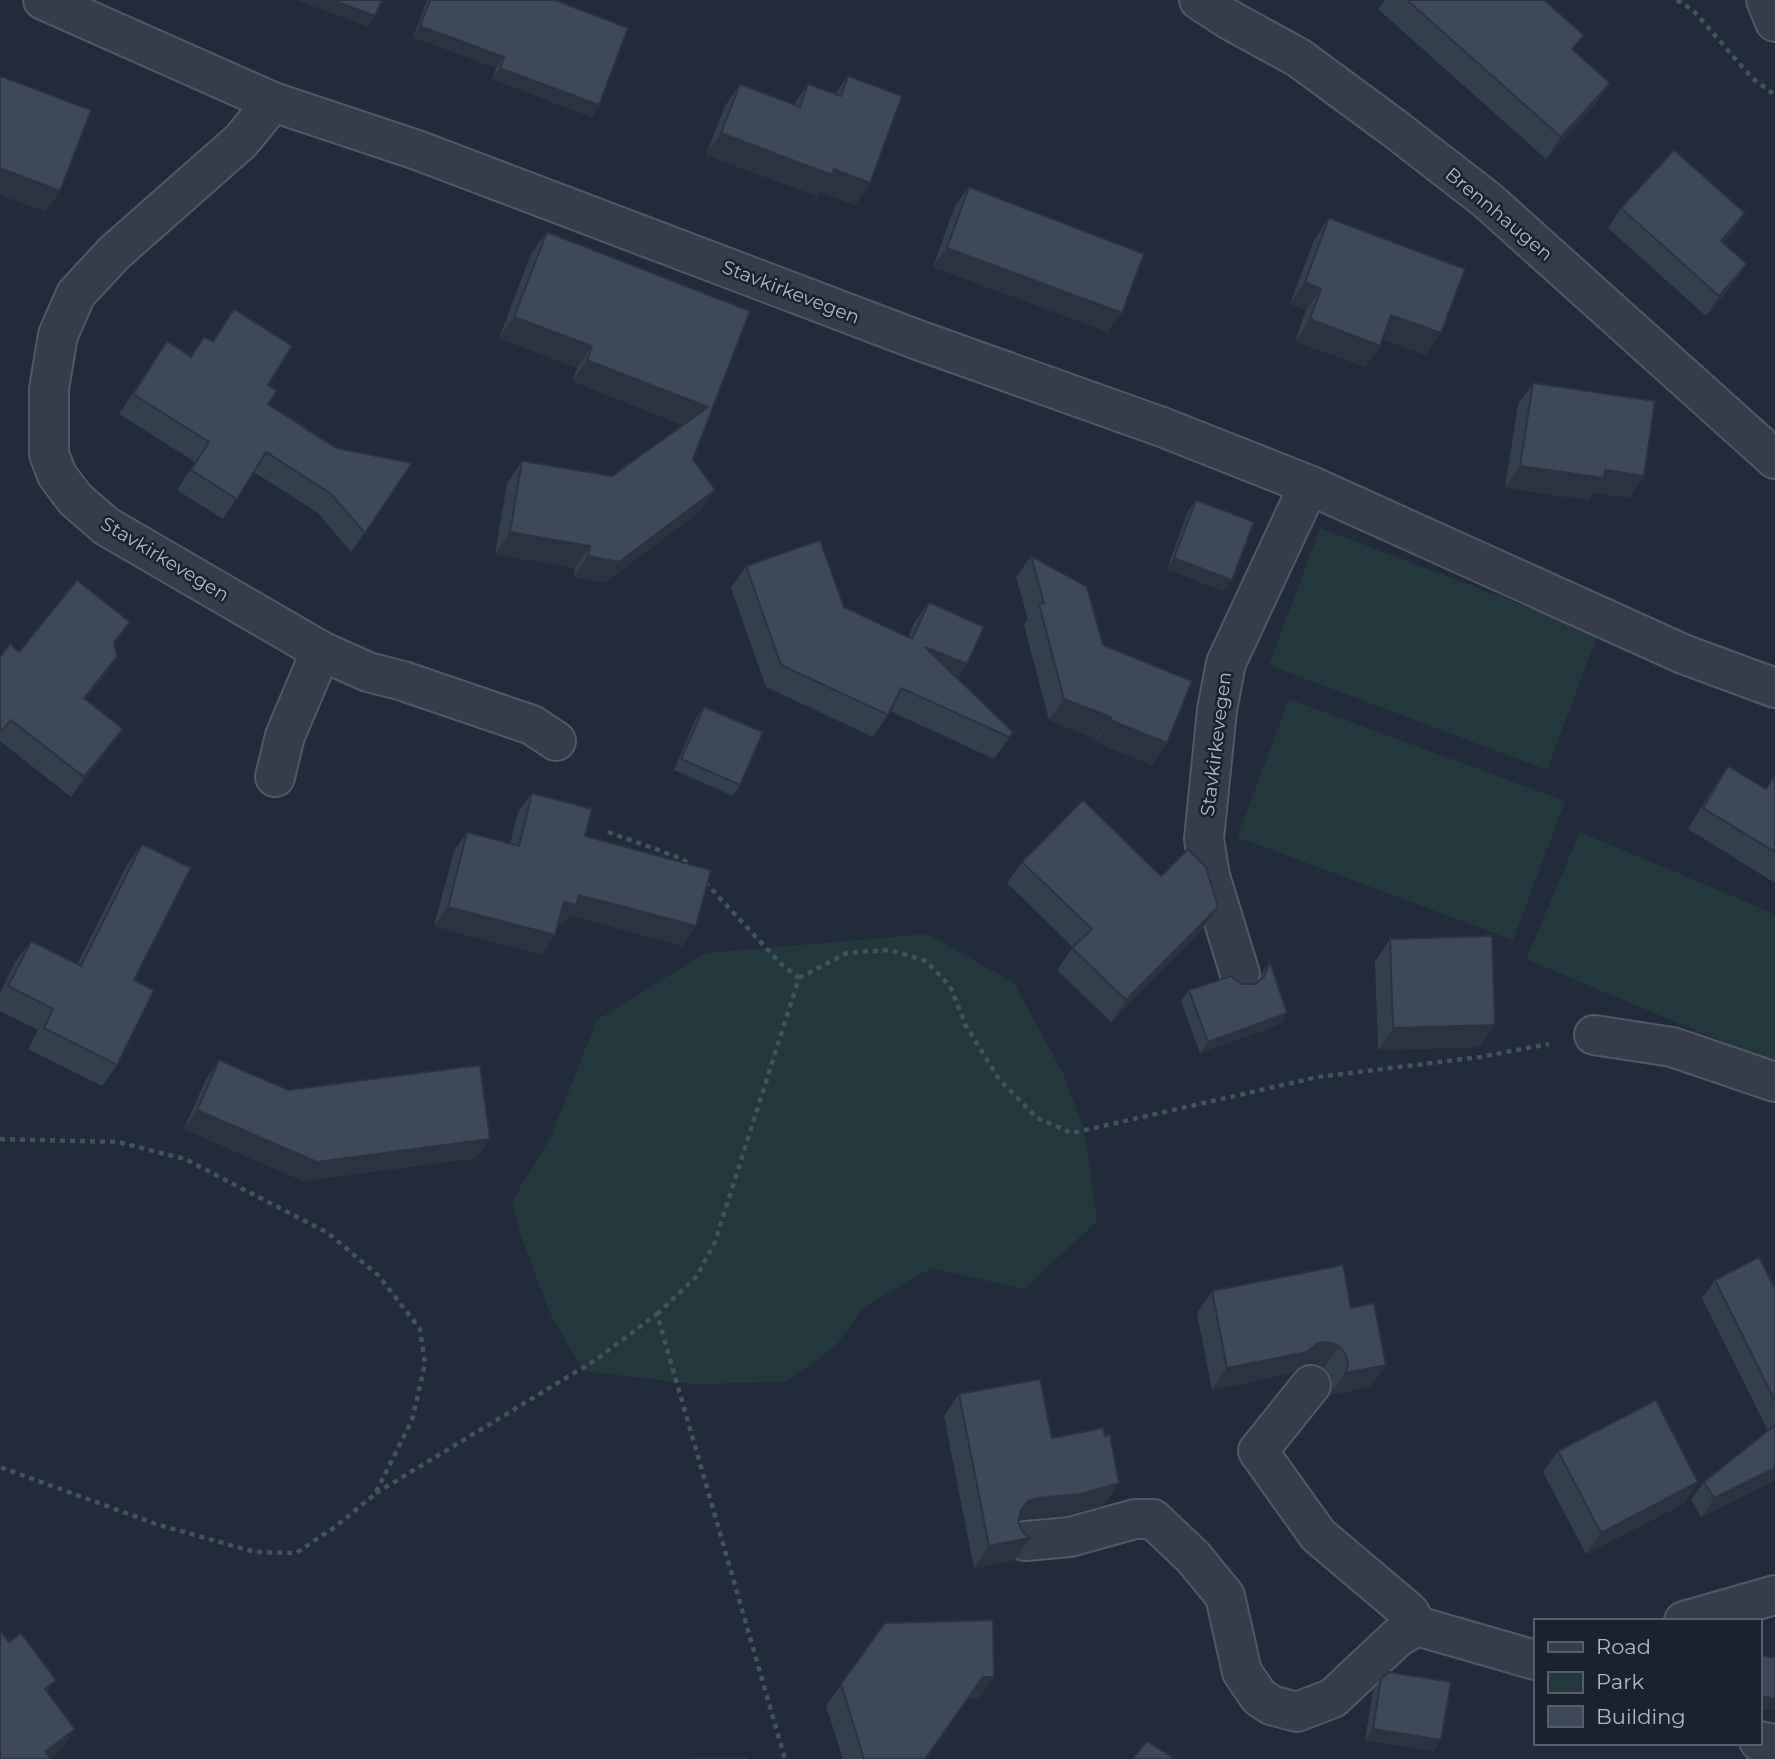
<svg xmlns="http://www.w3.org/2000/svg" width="1775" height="1759" viewBox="0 0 1775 1759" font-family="Montserrat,sans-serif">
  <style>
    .green { fill: #23383c }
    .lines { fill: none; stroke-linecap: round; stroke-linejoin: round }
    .minor-casing { stroke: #505866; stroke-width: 42 }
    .path { stroke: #415559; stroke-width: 4.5; stroke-dasharray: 5 5; stroke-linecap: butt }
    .minor { stroke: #353d4b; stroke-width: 38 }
    .wall { fill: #343f4e }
    .shaded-wall { fill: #2b3340 }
    .building { fill: #3d495b; stroke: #2b3340; stroke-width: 2 }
    .labels { text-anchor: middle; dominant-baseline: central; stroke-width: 5; stroke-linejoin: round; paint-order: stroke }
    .street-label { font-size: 19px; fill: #b0b8c7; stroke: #1a2230 }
  </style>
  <rect width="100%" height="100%" fill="#212b3b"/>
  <g class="green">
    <polygon points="1320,528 1598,634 1547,770 1269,665"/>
    <polygon points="1289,699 1565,801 1513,940 1237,837"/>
    <polygon points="1580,832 1775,914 1775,1064 1526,959"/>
    <polygon points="928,934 1014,983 1063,1073 1085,1132 1097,1221 1024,1289 931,1268 863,1308 835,1347 785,1382 693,1384 583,1371 550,1313 520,1233 512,1201 550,1138 597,1020 705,953"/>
  </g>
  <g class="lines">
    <g class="minor-casing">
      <g id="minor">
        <polyline points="43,0 273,102 417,150 918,340 1162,427 1309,485 1683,654 1775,688"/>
        <polyline points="1199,0 1228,19 1299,58 1394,128 1487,200 1775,459"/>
        <polyline points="1766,0 1775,22"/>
        <polyline points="273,102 241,141 114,253 76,294 58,335 49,389 49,454 57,475 75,499 106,526 321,651 368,672 403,681 532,725 556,741"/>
        <polyline points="275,777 285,736 321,651"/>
        <polyline points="1240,974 1210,876 1204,839 1217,710 1226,663 1309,485"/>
        <polyline points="1594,1035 1672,1047 1775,1082"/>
        <polyline points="1311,1385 1258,1451 1318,1535 1409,1612 1417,1626 1535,1660"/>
        <polyline points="1025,1541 1070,1537 1135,1519 1153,1519 1193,1557 1225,1596 1242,1672 1259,1697 1271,1705 1297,1712 1333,1698 1398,1637 1417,1626"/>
        <polyline points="1684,1621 1775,1595"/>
        <polyline points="1759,1741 1775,1744"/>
      </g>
    </g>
    <g class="path">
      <polyline points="1677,0 1693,10 1752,78 1775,95"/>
      <polyline points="608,832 683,859 691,867"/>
      <polyline points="799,978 847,953 889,950 926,961 950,986 966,1026 999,1079 1037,1118 1072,1133 1318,1077 1480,1057 1549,1044"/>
      <polyline points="0,1139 118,1142 185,1159 328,1233 379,1276 420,1329 425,1364 412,1420 375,1494 335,1527 296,1553 255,1552 156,1524 0,1467"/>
      <polyline points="657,1314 697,1276 715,1242 799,978 781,964 704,881"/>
      <polyline points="376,1493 594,1361 657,1314 785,1759"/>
    </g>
    <use href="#minor" class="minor"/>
  </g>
  <g class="wall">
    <polygon points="427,0 555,0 599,105 592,117 492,79 496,68 413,37"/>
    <polygon points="1385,0 1544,0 1573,50 1595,105 1546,159 1378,9"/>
    <polygon points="848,76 870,183 855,205 820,192 817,196 706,155 725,106 740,84 794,104 808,84 835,94"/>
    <polygon points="969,187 1108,332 933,267 955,206"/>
    <polygon points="1621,208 1745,213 1732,233 1723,243 1734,283 1706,316 1608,228"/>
    <polygon points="1329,218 1426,355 1382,339 1380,346 1365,367 1295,341 1306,310 1290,304 1314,240"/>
    <polygon points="547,232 750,311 693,459 700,511 604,583 573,577 575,568 495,554 507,483 522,461 612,476 683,425 572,381 577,368 499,338 531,254"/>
    <polygon points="234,309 268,385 268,404 336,448 412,463 351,552 318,513 254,472 223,519 177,490 195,462 119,414 167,341 191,356 204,337 212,342"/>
    <polygon points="1533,383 1644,476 1629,498 1594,492 1589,500 1505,488 1518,404"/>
    <polygon points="1196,500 1232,580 1224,591 1167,569 1188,511"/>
    <polygon points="1031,556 1103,645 1167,743 1152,765 1095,742 1096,739 1049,720 1024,625 1028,619 1016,577"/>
    <polygon points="746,566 844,607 908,637 914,623 929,602 967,664 957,678 1013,732 994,759 890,711 873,737 766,687 731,588"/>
    <polygon points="114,644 117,657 104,676 85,699 109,748 71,797 0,741 0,657 19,652"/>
    <polygon points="704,707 740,785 733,796 674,770 696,718"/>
    <polygon points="1728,766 1765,789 1775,774 1775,883 1688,829 1713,788"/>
    <polygon points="532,793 696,926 682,946 569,915 563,925 558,923 542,955 434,926 454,851 467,832 510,844 518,812"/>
    <polygon points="142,844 134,980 117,1065 102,1086 28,1049 38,1030 0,1011 0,993 15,962 31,941 77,964 127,865"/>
    <polygon points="1022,862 1161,876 1218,907 1203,928 1111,1022 1057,970 1073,947 1007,883"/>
    <polygon points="1390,939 1480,1047 1378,1050 1375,961"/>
    <polygon points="1270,962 1287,1013 1280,1024 1200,1053 1181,1001 1189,990 1255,984 1259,981 1262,973"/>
    <polygon points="219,1060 288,1090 476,1158 303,1181 184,1129 206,1079"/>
    <polygon points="1715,1280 1775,1289 1775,1480 1701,1517 1691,1500 1704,1482 1768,1431 1702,1298"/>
    <polygon points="1212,1291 1351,1308 1386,1365 1371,1386 1330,1395 1333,1388 1331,1376 1324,1368 1314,1363 1302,1365 1292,1373 1212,1390 1197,1313"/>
    <polygon points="959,1394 1052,1438 1104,1505 1066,1515 1023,1519 1018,1521 1015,1560 974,1568 944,1416"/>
    <polygon points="1558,1451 1698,1482 1683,1504 1586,1554 1543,1472"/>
    <polygon points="885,1623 979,1699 968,1699 926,1759 843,1759 826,1706"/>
    <polygon points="1381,1679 1441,1740 1434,1751 1365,1740 1373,1690"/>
  </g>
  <g class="shaded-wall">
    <polygon points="296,0 333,0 375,16 368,27"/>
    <polygon points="420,26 504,57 496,68 413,37"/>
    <polygon points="500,68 599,105 592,117 492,79"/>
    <polygon points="1610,83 1595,105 1546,159 1561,137"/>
    <polygon points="721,133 834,169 870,183 855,205 820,192 817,196 706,155"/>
    <polygon points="0,168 60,191 45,212 0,195"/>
    <polygon points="1745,213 1732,233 1708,260 1721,241"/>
    <polygon points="947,248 1122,313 1108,332 933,267"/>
    <polygon points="1747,264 1734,283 1706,316 1719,296"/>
    <polygon points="1305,282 1321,289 1306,310 1290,304"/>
    <polygon points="1391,315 1441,333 1426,355 1376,337"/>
    <polygon points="514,317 592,346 577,368 499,338"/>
    <polygon points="1310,319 1380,346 1365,367 1295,341"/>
    <polygon points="587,360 708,407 692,428 572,381"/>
    <polygon points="1520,466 1605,470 1644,476 1629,498 1594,492 1589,500 1505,488"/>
    <polygon points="715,490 700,511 604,583 573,577 588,556"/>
    <polygon points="510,532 590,546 575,568 495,554"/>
    <polygon points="1174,558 1232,580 1224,591 1167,569"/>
    <polygon points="925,647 967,664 952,685"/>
    <polygon points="117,657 104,676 70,717 84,698"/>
    <polygon points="1064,699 1111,717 1096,739 1049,720"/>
    <polygon points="1110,720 1167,743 1152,765 1095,742"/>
    <polygon points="123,729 109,748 71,797 84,777"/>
    <polygon points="579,895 696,926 682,946 569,915 563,925 550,921 564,902"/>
    <polygon points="448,907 555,935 542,955 434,926"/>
    <polygon points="1218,907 1203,928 1111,1022 1126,1000"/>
    <polygon points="1287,1013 1280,1024 1200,1053 1208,1042"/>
    <polygon points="1495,1025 1480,1047 1378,1050 1393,1028"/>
    <polygon points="197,1110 490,1139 476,1158 303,1181 184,1129"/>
    <polygon points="1329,1342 1339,1346 1324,1368 1314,1363 1302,1365 1292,1373 1212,1390 1227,1368 1318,1343"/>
    <polygon points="1386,1365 1371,1386 1330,1395 1345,1373"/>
    <polygon points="1775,1468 1775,1480 1701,1517 1714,1498"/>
    <polygon points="1698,1482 1683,1504 1586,1554 1601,1533"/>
    <polygon points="1119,1483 1104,1505 1066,1515 1023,1519 1013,1523 1021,1510 1028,1501 1038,1498"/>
    <polygon points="1030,1538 1015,1560 974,1568 989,1546"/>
    <polygon points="983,1677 994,1677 979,1699 968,1699"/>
    <polygon points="56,1680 41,1701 45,1689"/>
    <polygon points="1759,1696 1775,1699 1775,1711 1759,1709"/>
    <polygon points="75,1729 60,1751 49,1759 45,1752"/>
    <polygon points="1373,1729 1441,1740 1434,1751 1365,1740"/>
  </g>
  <g class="building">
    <polygon points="333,0 382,0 375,16"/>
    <polygon points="430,0 555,0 628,28 599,105 500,68 504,57 420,26"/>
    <polygon points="1407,0 1544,0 1584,35 1572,49 1610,83 1561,137"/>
    <polygon points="0,76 91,110 60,191 0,168"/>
    <polygon points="848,76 902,96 870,183 834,169 832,175 721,133 740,84 800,107 808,84 841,96"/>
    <polygon points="1674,150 1745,213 1721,241 1747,264 1719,296 1621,208"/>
    <polygon points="969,187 1144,254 1122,313 947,248"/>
    <polygon points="1329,218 1465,269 1441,333 1391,315 1380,346 1310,319 1321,289 1305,282"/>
    <polygon points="547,232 750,311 693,459 715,490 619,562 588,556 590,546 510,532 522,461 612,476 708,407 587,360 592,346 514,317"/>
    <polygon points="234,309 292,346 268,385 277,391 268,404 336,448 412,463 365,533 331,494 266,452 237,499 191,470 209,442 133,394 167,341 191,357 204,337 213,342"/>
    <polygon points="1533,383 1655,401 1644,476 1605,470 1604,478 1520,466"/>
    <polygon points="1196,500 1254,522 1232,580 1174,558"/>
    <polygon points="820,540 844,607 912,639 929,602 984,627 967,664 925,647 1013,732 1009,737 901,688 888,715 781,665 746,566"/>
    <polygon points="1031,556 1087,587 1103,645 1192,681 1167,743 1110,720 1111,717 1064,699 1039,604 1044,603"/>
    <polygon points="77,580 130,622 114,642 117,657 84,698 123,729 84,777 11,720 2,731 0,729 0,657 10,644 19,652"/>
    <polygon points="704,707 763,732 740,785 681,759"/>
    <polygon points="1728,766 1766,789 1775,775 1775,852 1703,808"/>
    <polygon points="532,793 592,809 585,836 711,870 696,926 579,895 576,905 564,902 555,935 448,907 467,832 519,846"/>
    <polygon points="1083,800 1161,876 1188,849 1206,867 1218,907 1126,1000 1072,948 1092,929 1022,862"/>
    <polygon points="142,844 191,868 134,980 154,990 117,1065 44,1028 53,1009 8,986 31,941 81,966"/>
    <polygon points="1492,936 1495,1025 1393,1028 1390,939"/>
    <polygon points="1270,962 1287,1013 1208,1042 1189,990 1231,976 1242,984 1255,984 1264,977"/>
    <polygon points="219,1060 288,1090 480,1065 490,1139 317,1162 197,1110"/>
    <polygon points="1759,1257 1775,1289 1775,1401 1715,1280"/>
    <polygon points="1343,1265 1351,1308 1374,1303 1386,1365 1345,1373 1348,1366 1346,1355 1339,1346 1329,1342 1318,1343 1307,1352 1227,1368 1212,1291"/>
    <polygon points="1040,1379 1052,1438 1103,1428 1105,1436 1110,1435 1119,1483 1081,1494 1038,1498 1028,1501 1021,1510 1018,1521 1022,1531 1030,1538 989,1546 959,1394"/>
    <polygon points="1656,1400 1698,1482 1601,1533 1558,1451"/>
    <polygon points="1775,1425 1775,1468 1714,1498 1704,1482"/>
    <polygon points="993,1620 994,1677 983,1677 925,1759 864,1759 841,1684 885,1623"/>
    <polygon points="0,1631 9,1642 21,1633 56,1680 45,1689 75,1729 45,1752 51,1759 0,1759"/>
    <polygon points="1759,1655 1775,1658 1775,1699 1759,1696"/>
    <polygon points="1389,1672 1451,1682 1441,1740 1373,1729 1381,1679"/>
    <polygon points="1147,1741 1175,1759 1132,1759"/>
    <polygon points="691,1758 746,1758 746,1759 690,1759"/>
  </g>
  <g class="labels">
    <g class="street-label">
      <text transform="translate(1499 214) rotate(40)">Brennhaugen</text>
      <text transform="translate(791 292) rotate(21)">Stavkirkevegen</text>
      <text transform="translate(165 559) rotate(31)">Stavkirkevegen</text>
      <text transform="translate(1216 744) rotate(-83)">Stavkirkevegen</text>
    </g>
  </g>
  <rect x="1534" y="1619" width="228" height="126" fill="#1a2230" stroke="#565e6c" stroke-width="2"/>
  <rect x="1548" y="1642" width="35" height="10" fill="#353d4b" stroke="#565e6c" stroke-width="2"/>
  <text x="1596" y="1654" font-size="21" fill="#b0b8c7">Road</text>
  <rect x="1548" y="1672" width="35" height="21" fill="#23383c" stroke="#565e6c" stroke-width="2"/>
  <text x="1596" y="1689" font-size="21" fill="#b0b8c7">Park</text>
  <rect x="1548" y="1706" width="35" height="21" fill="#3d495b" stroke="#565e6c" stroke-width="2"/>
  <text x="1596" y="1724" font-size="21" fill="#b0b8c7">Building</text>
</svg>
